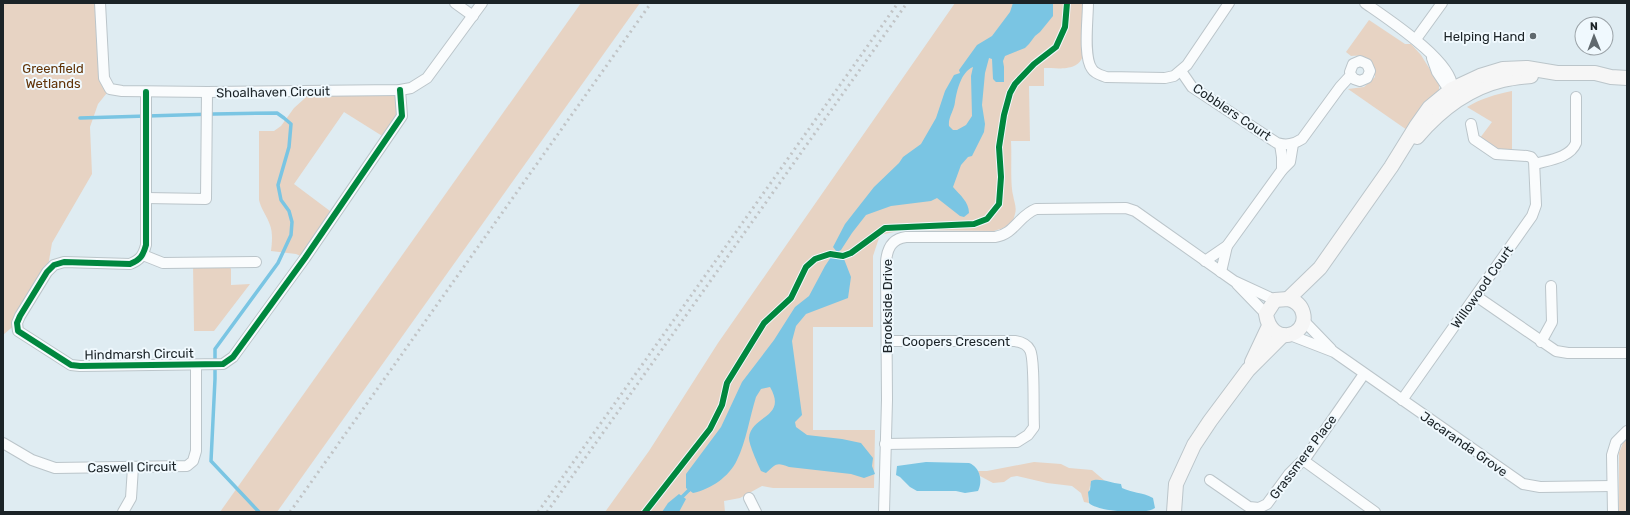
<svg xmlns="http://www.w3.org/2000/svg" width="1630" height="515" viewBox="0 0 1630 515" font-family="Rubik,sans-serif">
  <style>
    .green { fill: #e7d3c3 }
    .water { fill: #7ac5e3; fill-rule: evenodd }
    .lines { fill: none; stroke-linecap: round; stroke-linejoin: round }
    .stream { stroke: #7ac5e3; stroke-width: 3.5 }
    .street-casing { stroke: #bbc5ca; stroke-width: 12 }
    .secondary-casing { stroke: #bbc5ca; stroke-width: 16 }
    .street { stroke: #fafcfd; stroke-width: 10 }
    .secondary { stroke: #f6f6f6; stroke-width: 14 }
    .rail { stroke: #c1c4c6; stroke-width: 3; stroke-dasharray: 2 4; stroke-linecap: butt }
    .cycleway-casing { stroke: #f0f9fe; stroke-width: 8 }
    .cycleway { stroke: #00873e; stroke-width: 6 }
    .poi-dot { fill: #60696e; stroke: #f0f9fe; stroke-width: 1.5 }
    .labels { text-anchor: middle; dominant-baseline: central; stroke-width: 4; stroke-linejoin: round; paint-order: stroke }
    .poi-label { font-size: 13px; fill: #1b2327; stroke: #f0f9fe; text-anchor: end }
    .park-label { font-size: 13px; fill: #613307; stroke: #f0f9fe }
    .street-label { font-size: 13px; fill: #1b2327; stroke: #f0f9fe }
  </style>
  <rect width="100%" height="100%" fill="#dfecf2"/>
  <g class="green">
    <polygon points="3,3 100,3 110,89 98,104 90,127 92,174 52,243 47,272 17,323 3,335"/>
    <polygon points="581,3 640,3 277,512 220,512"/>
    <path d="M955,3h128v52c-4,17 -25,13 -39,13v18h-15l1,55h-19c1,15 -1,41 2,54 1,7 4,12 2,19 -2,11 -11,14 -21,17l-91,-1 -23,5 -7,21v71h-60v103h62l-1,58h-101l-11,-2 -22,12 -16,3 1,11h-120l44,-61 69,-108z"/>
    <path d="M1369,20l36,24h6l10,11 18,29v9l-32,37 -59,-41 16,-2 11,-10c-1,-17 -7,-23 -24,-21l-5,-4z"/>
    <path d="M400,90l2,18 -15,31 -43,-27 -50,72 40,30 -29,44 -9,-4 -25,-3c1,-8 2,-18 -1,-26 -3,-9 -9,-16 -11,-25v-69h15l7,-5 13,-18 19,-17z"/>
    <path d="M1512,91v60l-14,-1 -18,-12 12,-16 -25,-15c13,-8 29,-13 45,-16z"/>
    <polygon points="193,264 229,266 231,269 231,285 250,284 214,331 194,331"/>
    <polygon points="1627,439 1627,512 1619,512 1619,453 1623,443"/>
    <polygon points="1034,462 1061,464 1069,468 1092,470 1105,481 1100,480 1090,486 1088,498 1089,503 1084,502 1081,493 1072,486 1047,483 1017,476 1011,477 1004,482 993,483 980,476 978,471 987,471"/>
  </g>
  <g class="water">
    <path d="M1013,3h40v13l-13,16 -5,4 -6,8 -4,4 -20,8 -2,5 1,6v15h-8l-3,-3 -1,-20 -3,-1 -4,15 -3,32 3,19 -1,8 -12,24 -4,1 -7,8 -8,22c7,8 16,15 16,26l-5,4 -4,-1 -23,-18 -6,3 -40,5 -25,9 -14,18 -11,17 -4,2 -4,-5 12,-23 29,-37 25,-24 4,-6 18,-13 15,-26 9,-27 9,-16 6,-2 -1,-3 18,-25 15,-9 18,-24zM973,67l-2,9 1,40 -6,9 -9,5h-4l-4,-4c-1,-9 5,-15 6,-24 2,-12 6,-30 18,-35z"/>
    <path d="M831,257l13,2 7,18 -3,21 -42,16 -10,12 -4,15 10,74 -7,7 1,5 11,8 35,4 19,4 12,15 -1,8 3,8 -11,4 -13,-4 -62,-7c-13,-5 -13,-3 -23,6l-5,-2c-3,-7 -12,-26 -12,-33 2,-23 39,-20 21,-51l-9,2 -5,8c-6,19 -10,45 -19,63 -8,17 -26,29 -44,33l-7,-5v-14l35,-47 21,-45 32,-42 21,-33 14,-11 16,-30z"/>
    <path d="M926,462l43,1c11,4 14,18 9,28l-13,2 -9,-2h-39l-7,-4 -10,-10 -4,-2 1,-9z"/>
    <path d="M1094,480c9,-1 17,3 27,4l1,4c10,5 20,4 31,10l2,10c-9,7 -57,4 -66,-5l-1,-11 2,-2 1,-9z"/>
    <polygon points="679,494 686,499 679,512 662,512 668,503"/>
  </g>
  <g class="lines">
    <g class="stream">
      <polyline points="80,118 214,114 277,113 284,118 291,124 289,147 278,185 281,200 289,211 292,222 291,235 278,263 215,349 215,379 211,461 259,512"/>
      <polyline points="836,258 837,252"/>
      <polyline points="682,497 689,490"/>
    </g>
    <g class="street-casing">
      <g id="street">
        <polyline points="100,3 104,78 110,89 122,91 207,92 400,90 411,88 427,78 482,3"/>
        <polyline points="455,3 473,16"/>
        <path d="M1088,3c0,16 -5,54 4,66 3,5 9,6 14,8l59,1 9,-2 13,-11 42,-62"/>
        <path d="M1365,3c20,14 91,60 87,86"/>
        <polyline points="1416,39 1442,3"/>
        <polyline points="1432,58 1437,72 1447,87 1452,89 1455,93"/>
        <path d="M1181,71l11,16 85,56c10,3 17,1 25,-4l38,-52 11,-12 -1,-3 3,-8 7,-3 7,3 3,7 -3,7 -7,3 -6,-2 -3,-4"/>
        <path d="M146,92v153c-3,11 -6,15 -16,19l-66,-2 -10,3 -7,7 -27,44 -3,7 1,8 53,34 9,1 143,-2 10,-7 72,-99 97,-142 -2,-26"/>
        <polyline points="1280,144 1282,157 1282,170"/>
        <path d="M1535,164c14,-4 35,-6 41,-21v-46"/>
        <polyline points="146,198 206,199 207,92"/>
        <polyline points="143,255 163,263 256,262"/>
        <polyline points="1205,261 1227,246 1282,170 1290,162 1293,144"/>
        <polyline points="1221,272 1227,246"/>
        <polyline points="1237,284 1266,314"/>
        <polyline points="1476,296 1556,351 1568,353 1627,353"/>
        <polyline points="1303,320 1331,349"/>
        <polyline points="1290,335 1334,352 1523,484 1540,487 1612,486"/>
        <polyline points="1541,342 1552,322 1551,286"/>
        <polyline points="1402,400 1532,216 1536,205 1534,161 1531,157 1527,156 1496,154 1474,139 1471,124"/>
        <polyline points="3,443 32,460 55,468 187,466 193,461 196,451 196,365"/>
        <path d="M885,444l132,-2 11,-7 6,-8c-1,-14 1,-68 -4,-77 -3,-6 -9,-8 -15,-9h-128"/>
        <polyline points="1303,460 1375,512"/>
        <polyline points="1210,480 1249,507 1259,508 1267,504 1289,474 1307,456 1364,374"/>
        <polyline points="749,498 756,512"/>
        <polyline points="123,512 131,498 133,467"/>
        <path d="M884,512l3,-112 -1,-138c1,-13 5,-23 20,-25h89c20,-3 23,-21 41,-28l90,-1 9,3 99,70 41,19"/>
        <polyline points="1613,512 1612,455 1616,442 1627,431"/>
      </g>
    </g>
    <g class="secondary-casing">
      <g id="secondary">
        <path d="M1417,137c23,-27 52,-49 86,-57 9,-2 19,-3 28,-4"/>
        <polyline points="1288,299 1320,268 1391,167 1417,125 1429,108 1452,89 1480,76 1503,69 1527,68 1557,73 1595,73 1611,77 1627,78"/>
        <path d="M1288,299c8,2 13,6 15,14 6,23 -32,35 -37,1l9,-14z"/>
        <polyline points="1252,362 1269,326"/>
        <polyline points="1174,512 1176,484 1194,445 1210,421 1248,370 1283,335"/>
      </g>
    </g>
    <use href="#street" class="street"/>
    <use href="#secondary" class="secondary"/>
    <g class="rail">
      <polyline points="290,512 651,3"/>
      <polyline points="538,512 898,3"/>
      <polyline points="547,512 907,3"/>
    </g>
    <g class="cycleway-casing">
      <g id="cycleway">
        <path d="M146,92v153c-3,11 -6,15 -16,19l-66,-2 -10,3 -7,7 -27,44 -3,7 1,8 53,34 9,1 143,-2 10,-7 72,-99 97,-142 -2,-26"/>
        <polyline points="645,512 710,429 722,405 727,383 764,323 791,298 806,267 815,259 830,254 843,256 851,253 885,228 974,224 987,219 999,204 1001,177 999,147 1004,115 1010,93 1015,84 1034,64 1056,47 1065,27 1067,3"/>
      </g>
    </g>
    <use href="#cycleway" class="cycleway"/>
  </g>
  <circle class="poi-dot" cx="1533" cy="36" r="4"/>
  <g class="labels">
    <g class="poi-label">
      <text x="1525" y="36">Helping Hand</text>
    </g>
    <g class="park-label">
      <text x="53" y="68">Greenfield<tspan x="53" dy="15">Wetlands</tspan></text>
    </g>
    <g class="street-label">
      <text transform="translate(273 92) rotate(-1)">Shoalhaven Circuit</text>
      <text transform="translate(1232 112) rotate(34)">Cobblers Court</text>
      <text transform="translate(1482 287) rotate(-55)">Willowood Court</text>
      <text transform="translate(887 306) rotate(-90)">Brookside Drive</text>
      <text x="956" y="341">Coopers Crescent</text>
      <text transform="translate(139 354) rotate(-1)">Hindmarsh Circuit</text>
      <text transform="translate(1464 444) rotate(35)">Jacaranda Grove</text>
      <text transform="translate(1303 457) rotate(-53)">Grassmere Place</text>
      <text transform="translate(132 467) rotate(-1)">Caswell Circuit</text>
    </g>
  </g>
  <rect width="1630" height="515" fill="none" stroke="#1b2327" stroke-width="8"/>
  <g transform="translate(1594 36) rotate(359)"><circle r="19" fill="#f0f9fe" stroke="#9ba3a8"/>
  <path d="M0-3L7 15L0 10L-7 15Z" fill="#60696e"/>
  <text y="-6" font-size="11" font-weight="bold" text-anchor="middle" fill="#1b2327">N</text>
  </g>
</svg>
